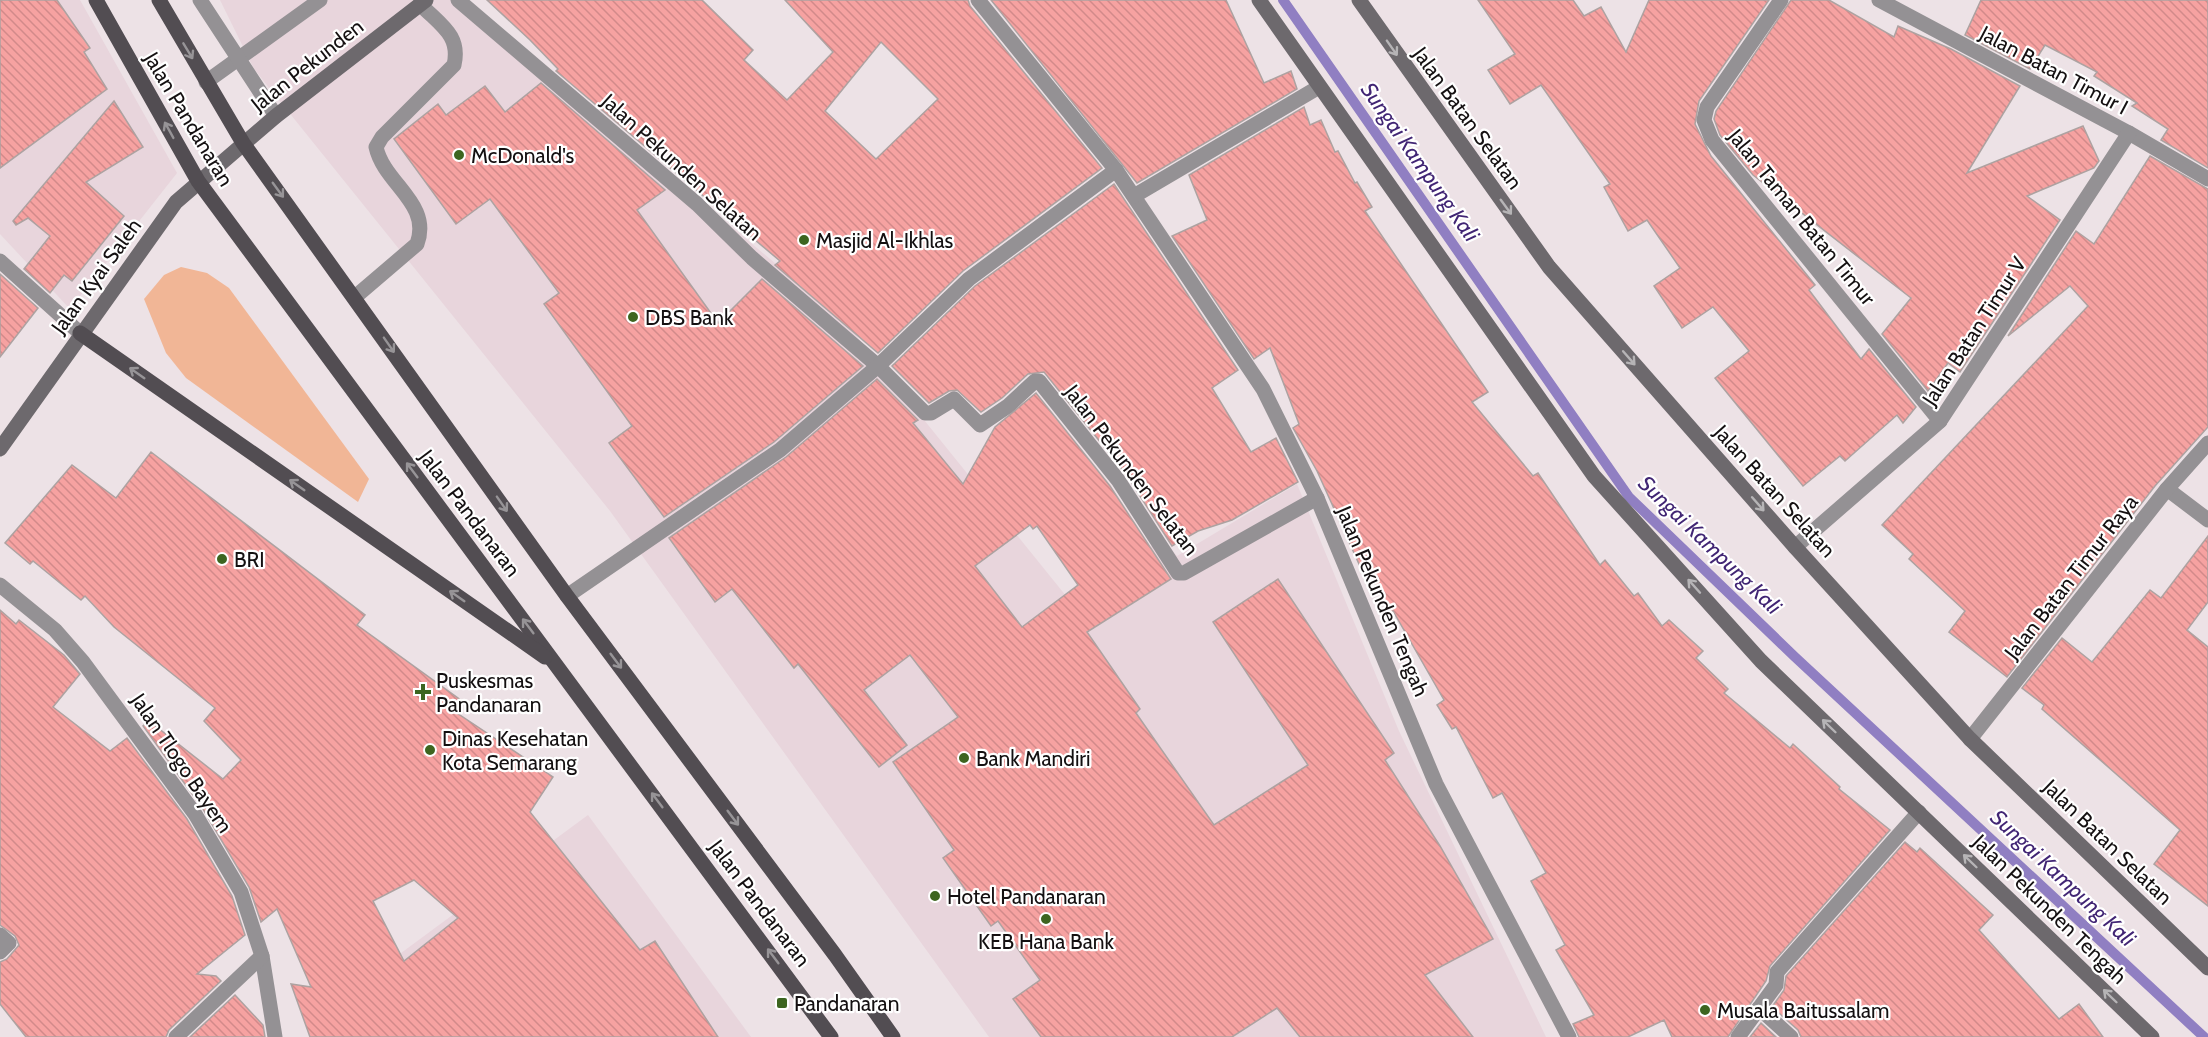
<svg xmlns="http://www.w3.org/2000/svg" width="2208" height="1037" viewBox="0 0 2208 1037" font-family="Cabin,sans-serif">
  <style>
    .built { fill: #e8d5dc }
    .garden { fill: #f1b696 }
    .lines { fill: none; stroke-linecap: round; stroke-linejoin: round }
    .stream { stroke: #907fc2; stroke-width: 10 }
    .building { fill: url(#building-back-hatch); stroke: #ada2a1; stroke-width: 1.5; fill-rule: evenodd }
    .lane { stroke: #949194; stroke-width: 15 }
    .street { stroke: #949194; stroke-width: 15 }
    .secondary { stroke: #6d696d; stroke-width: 15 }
    .primary { stroke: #524d52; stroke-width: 15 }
    .oneway { stroke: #b6b4b6 }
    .oneway2 { stroke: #979497 }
    .poi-dot { fill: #3d6520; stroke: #fff; stroke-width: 2 }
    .labels { text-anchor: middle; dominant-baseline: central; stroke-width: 4.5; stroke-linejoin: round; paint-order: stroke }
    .street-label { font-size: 21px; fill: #141011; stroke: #fff }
    .poi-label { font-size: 21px; fill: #141011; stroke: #fff; text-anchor: start }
    .water-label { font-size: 22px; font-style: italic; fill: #412574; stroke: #fff }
  </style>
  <defs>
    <pattern id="building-back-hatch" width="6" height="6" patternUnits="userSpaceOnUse" patternTransform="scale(1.5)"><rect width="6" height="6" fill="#f6a2a1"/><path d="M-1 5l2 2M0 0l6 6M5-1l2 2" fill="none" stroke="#d28a8a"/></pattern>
  </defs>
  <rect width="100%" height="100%" fill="#ede2e6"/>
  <g class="built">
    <polygon points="0,0 80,0 177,173 70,309 0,234"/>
    <polygon points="220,0 462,0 845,322 1075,607 1162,538 1177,556 1297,484 1399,731 1546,1037 989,1037 610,511 254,69"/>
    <polygon points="588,815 751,1037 383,1037 347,993"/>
  </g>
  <polygon class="garden" points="181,267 207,273 229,288 369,479 358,502 186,378 166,353 144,299 164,275"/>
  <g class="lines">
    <polyline class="stream" points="1283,0 1629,497 1795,657 2204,1037"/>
  </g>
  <g class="building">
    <polygon points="0,0 57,0 90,48 84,52 107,89 0,168"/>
    <path d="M487,0h215l51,50 -9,10 43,40 46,-48 -48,-52h183l2,6 132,162 -139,103 -85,82 -103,-88 5,-4 -224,-190 2,-2 -28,-29zM881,42l57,57 -62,60 -51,-48z"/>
    <polygon points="991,0 1226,0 1264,83 1291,71 1297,89 1137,183"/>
    <polygon points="1478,0 1573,0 1584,16 1601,7 1626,52 1649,0 1769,0 1699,101 1695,124 1711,156 1815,285 1809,290 1861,359 1869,349 1916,407 1903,423 1897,415 1845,461 1840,456 1803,486 1715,378 1749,351 1713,307 1682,328 1654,286 1680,268 1647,220 1628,231 1604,187 1610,184 1541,85 1510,104 1488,70 1515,54"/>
    <polygon points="1791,0 1829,0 1894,37 1898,26 1951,49 2020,86 1967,173 2083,126 2099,161 2094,168 2027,196 2060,220 1960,372 1948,363 1928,391 1882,334 1911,298 1753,175 1720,135 1714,119 1716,111"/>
    <polygon points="1981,0 2208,0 2208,168 2161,140 2168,129 2132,106 2137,103 2094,76 2097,72 2045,45 2030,69 1965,35"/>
    <polygon points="541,83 665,190 637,210 718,323 762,279 863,366 774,442 664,517 609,443 632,426 544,304 559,293 490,199 456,224 394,139 438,104 446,115 485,86 505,112"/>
    <polygon points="114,101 143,147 86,182 124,216 72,281 64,275 50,293 24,269 50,236 28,218 16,225 13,221"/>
    <polygon points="1304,107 1310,125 1321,120 1335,152 1338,151 1355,183 1357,182 1372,207 1365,211 1488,392 1472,402 1533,476 1538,473 1600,565 1605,560 1634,596 1638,593 1662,626 1669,620 1703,651 1696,658 1728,689 1724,693 1790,748 1793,744 1840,787 1839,789 1890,830 1770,966 1766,981 1728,1037 1672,1037 1664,1020 1628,1037 1579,1037 1573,1024 1594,1015 1556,950 1565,945 1531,881 1546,873 1502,793 1493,798 1456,727 1452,729 1437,705 1444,700 1393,611 1391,612 1368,574 1364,575 1317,471 1293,428 1299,424 1270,348 1254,359 1172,236 1207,220 1189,175"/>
    <polygon points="2150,156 2208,189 2208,427 2155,486 2007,677 1949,632 1965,611 1909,559 1913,554 1882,525 2088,306 2070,286 2008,336 2076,231 2094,244"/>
    <polygon points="1114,184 1238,370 1212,388 1251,452 1276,438 1298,482 1232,520 1198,531 1172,546 1126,474 1044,372 1028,374 1002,398 981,412 957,390 949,391 929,403 892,366 975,286"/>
    <polygon points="0,274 38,308 0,357"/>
    <path d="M877,379l41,41 -5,3 50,61 32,-57 41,-34 74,93 61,93 -84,53 53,77 -4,4 78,112 94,-60 -95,-143 65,-43 116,174 -9,7 55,86 53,93 -68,36 48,62h-173l-23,-29 -45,29h-191l-28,-38 27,-19 -42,-59 -7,5 -48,-68 11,-8 -61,-88 65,-45 -48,-62 -46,35 43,55 -28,22 -81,-103 -4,4 -62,-79 -17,13 -46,-64 117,-81zM1030,525l3,4 4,-3 41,59 -56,42 -47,-61z"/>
    <path d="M151,452l214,163 -8,10 105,76 -8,10 99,66 -23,35 110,138 15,-9 63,96h-408l-19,-53 20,3 -34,-78 -16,13 -12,-35 -46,-78 -60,-83 6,-5 74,58 18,-19 -37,-39 11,-13 -101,-81 -29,-31 -4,4 -48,-39 -3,3 -25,-21 67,-78 44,33zM414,880l44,38 -54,43 -31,-60z"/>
    <polygon points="2208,536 2208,602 2187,630 2208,647 2208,906 2154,864 2180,830 2042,709 2044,705 2022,688 2062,638 2092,662 2150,590 2161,598"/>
    <polygon points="0,610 16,624 19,620 64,655 75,668 80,674 53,707 110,751 127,738 187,819 232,896 245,935 197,974 216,976 221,981 169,1030 166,1037 26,1037 0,1004 0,962 7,959 19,945 15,936 0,925"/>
    <polygon points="1905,842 1917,852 1920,848 1993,915 1979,930 2059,1019 2079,1004 2103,1037 1801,1037 1798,1030 1772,1007 1784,990 1786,976"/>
    <polygon points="235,995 263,1025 265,1037 190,1037"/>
    <polygon points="1761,1023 1776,1037 1750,1037"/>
  </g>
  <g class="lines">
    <g class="lane">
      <polyline points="206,82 320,0"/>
      <path d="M355,297l62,-53c15,-41 -33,-60 -41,-97l6,-10 72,-72c7,-30 -14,-40 -34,-61"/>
    </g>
    <g class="street">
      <polyline points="200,0 276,116"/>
      <polyline points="458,0 697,204 752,258 878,366 925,413 931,413 954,399 980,425 1008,406 1035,381 1039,381 1118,480 1178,573 1184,573 1317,498"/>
      <polyline points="978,0 1116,170 1263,389 1317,498 1436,784 1569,1037"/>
      <polyline points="1781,0 1707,107 1704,120 1712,140 1940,421"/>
      <polyline points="1879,0 2129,133 2208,179"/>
      <polyline points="1134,196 1319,87"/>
      <polyline points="0,261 80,333"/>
      <polyline points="2167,489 2208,520"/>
      <polyline points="1795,547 1940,421 2129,133"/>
      <polyline points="0,585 55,630 83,662 195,814 241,892 262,956 275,1037"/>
      <polyline points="567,596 780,450 878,366 969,279 1116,170"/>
      <polyline points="1970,739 2167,489 2208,443"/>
      <polyline points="0,935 9,943 0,952"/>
      <polyline points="1759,1008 1791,1037"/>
      <polyline points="176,1037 262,956"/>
      <polyline points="1738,1037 1776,985 1777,972 1919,812"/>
    </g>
    <g class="secondary">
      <polyline points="1259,0 1594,476 1761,661 2152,1037"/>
      <polyline points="1359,0 1549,267 1795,547 1970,739 2208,968"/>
      <polyline points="0,449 176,202 276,116 426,0"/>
    </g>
    <g class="primary">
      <polyline points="96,0 198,181 831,1037"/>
      <polyline points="159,0 243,143 567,596 835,955 893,1037"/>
      <polyline points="80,333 545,657"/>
    </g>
  </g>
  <defs><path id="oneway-shaft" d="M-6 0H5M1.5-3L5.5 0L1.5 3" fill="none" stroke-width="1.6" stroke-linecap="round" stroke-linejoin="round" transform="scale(1.5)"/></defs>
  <g class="oneway">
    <use href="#oneway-shaft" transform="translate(1392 48) rotate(55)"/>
    <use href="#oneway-shaft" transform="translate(1506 207) rotate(54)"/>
    <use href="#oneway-shaft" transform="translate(1629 358) rotate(49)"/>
    <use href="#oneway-shaft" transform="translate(1758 504) rotate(49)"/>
    <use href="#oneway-shaft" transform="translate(1694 586) rotate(-132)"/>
    <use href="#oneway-shaft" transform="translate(1829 726) rotate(-136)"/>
    <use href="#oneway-shaft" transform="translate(1970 861) rotate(-136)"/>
    <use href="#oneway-shaft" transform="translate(2110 996) rotate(-136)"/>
  </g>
  <g class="oneway2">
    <use href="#oneway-shaft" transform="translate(188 51) rotate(59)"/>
    <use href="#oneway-shaft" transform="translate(169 130) rotate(-119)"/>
    <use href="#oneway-shaft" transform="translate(278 190) rotate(54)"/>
    <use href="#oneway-shaft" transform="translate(389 345) rotate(55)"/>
    <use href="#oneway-shaft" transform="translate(137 373) rotate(-145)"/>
    <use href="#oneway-shaft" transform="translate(412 470) rotate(-127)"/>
    <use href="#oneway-shaft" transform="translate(297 485) rotate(-145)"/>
    <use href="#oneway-shaft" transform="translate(502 504) rotate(55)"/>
    <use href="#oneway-shaft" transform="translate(457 596) rotate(-145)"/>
    <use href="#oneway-shaft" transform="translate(528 626) rotate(-127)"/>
    <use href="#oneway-shaft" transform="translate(616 661) rotate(53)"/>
    <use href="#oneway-shaft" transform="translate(657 800) rotate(-127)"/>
    <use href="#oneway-shaft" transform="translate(733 818) rotate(53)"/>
    <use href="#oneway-shaft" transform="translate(773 956) rotate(-127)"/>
  </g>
  <g class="poi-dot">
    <circle cx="459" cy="155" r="6"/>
    <circle cx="804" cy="240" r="6"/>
    <circle cx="633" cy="317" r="6"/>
    <circle cx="222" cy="559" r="6"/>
    <path d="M420 683h6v6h6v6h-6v6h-6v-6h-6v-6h6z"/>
    <circle cx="430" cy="750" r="6"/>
    <circle cx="964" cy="758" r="6"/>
    <circle cx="935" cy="896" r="6"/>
    <circle cx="1046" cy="919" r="6"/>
    <rect x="776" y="997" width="12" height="12" rx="3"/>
    <circle cx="1705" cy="1010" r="6"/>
  </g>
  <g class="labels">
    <g class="street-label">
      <text transform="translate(307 65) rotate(-38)">Jalan Pekunden</text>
      <text transform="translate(2054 70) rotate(28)">Jalan Batan Timur I</text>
      <text transform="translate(1468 118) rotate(54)">Jalan Batan Selatan</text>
      <text transform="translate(189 119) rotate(59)">Jalan Pandanaran</text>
      <text transform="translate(682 167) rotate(42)">Jalan Pekunden Selatan</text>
      <text transform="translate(1802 217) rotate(51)">Jalan Taman Batan Timur</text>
      <text transform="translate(96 276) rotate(-54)">Jalan Kyai Saleh</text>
      <text transform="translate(1974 331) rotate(-57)">Jalan Batan Timur V</text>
      <text transform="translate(1132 470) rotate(53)">Jalan Pekunden Selatan</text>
      <text transform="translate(1775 491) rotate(48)">Jalan Batan Selatan</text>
      <text transform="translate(470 513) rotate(53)">Jalan Pandanaran</text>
      <text transform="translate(2071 577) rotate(-52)">Jalan Batan Timur Raya</text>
      <text transform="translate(1383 601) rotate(67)">Jalan Pekunden Tengah</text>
      <text transform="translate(182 763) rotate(56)">Jalan Tlogo Bayem</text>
      <text transform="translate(2108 842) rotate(44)">Jalan Batan Selatan</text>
      <text transform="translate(760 903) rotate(53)">Jalan Pandanaran</text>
      <text transform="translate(2050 909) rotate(44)">Jalan Pekunden Tengah</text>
    </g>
    <g class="poi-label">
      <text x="471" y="155">McDonald's</text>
      <text x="816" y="240">Masjid Al-Ikhlas</text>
      <text x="645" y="317">DBS Bank</text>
      <text x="234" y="559">BRI</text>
      <text x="436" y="680">Puskesmas<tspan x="436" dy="24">Pandanaran</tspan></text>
      <text x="442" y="738">Dinas Kesehatan<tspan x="442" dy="24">Kota Semarang</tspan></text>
      <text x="976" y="758">Bank Mandiri</text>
      <text x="947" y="896">Hotel Pandanaran</text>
      <text x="1046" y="941" text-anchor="middle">KEB Hana Bank</text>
      <text x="794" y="1003">Pandanaran</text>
      <text x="1717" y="1010">Musala Baitussalam</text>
    </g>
    <g class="water-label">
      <text transform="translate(1420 162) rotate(55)">Sungai Kampung Kali</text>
      <text transform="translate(1710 545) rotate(44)">Sungai Kampung Kali</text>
      <text transform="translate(2063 878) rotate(43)">Sungai Kampung Kali</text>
    </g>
  </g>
</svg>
